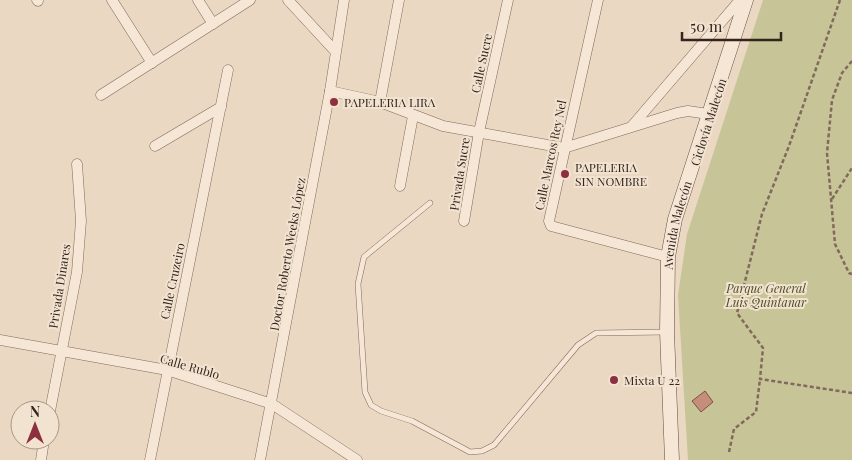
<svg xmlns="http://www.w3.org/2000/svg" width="852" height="460" viewBox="0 0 852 460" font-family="'Playfair Display',serif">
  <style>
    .green { fill: #c7c597 }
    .building { fill: #c58e7b; stroke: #7f5143 }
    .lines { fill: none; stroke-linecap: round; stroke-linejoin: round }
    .service-casing { stroke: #82695b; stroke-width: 6 }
    .minor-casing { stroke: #82695b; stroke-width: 11 }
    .secondary-casing { stroke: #644b3e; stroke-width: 15 }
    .path { stroke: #82695b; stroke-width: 2.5; stroke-dasharray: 4 2.5; stroke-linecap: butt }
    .service { stroke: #f5e6d5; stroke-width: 5 }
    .minor { stroke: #f5e6d5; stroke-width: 10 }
    .secondary { stroke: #f5e6d5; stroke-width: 14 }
    .poi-dot { fill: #8c303f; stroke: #f2e3d1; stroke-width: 2 }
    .labels { text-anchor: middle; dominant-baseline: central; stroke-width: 4; stroke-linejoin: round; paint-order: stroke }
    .street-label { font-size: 12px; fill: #33251e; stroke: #f2e3d1 }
    .poi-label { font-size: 12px; fill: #33251e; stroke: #f2e3d1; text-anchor: start }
    .park-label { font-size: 12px; font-style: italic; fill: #4a4e26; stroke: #f2e3d1 }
  </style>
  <rect width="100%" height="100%" fill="#ead8c2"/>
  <polygon class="green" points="763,0 852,0 852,460 688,460 678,295 687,234"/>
  <polygon class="building" points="705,391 713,402 701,412 692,401"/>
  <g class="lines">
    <g class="service-casing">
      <polyline id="service" points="430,203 364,257 358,284 365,392 371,405 381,411 412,421 470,452 482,451 494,445 578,345 596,333 666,332"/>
    </g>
    <g class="minor-casing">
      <g id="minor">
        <polyline points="37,0 38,1"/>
        <polyline points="112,0 152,63"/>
        <polyline points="198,0 213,24"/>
        <polyline points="288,0 335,51"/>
        <polyline points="598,0 549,221 551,226 668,257"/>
        <polyline points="330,91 380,102 443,126 564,148 677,113 688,111 708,114"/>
        <polyline points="101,95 250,0"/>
        <polyline points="380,102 399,0"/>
        <polyline points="632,126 740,0"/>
        <polyline points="155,146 221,107"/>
        <polyline points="400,186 413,116"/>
        <polyline points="464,221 479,132 508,0"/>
        <polyline points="0,340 167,370 272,404 357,460"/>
        <polyline points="50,411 77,272 81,221 77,164"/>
        <polyline points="41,460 44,440"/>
        <polyline points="150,460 228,70"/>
        <polyline points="260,460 330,91 344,0"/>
      </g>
    </g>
    <g class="secondary-casing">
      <g id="secondary">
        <path id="s1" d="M672,460l-5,-128 1,-75 7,-38 71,-219"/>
      </g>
    </g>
    <g class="path">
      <polyline points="840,0 789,146 762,214 737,313 763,348 760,379 852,393"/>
      <polyline points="852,61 842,73 832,100 827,153 835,244 849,273 852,274"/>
      <polyline points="832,199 852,168"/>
      <polyline points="729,452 734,429 756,412 760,379"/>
    </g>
    <use href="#service" class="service"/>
    <use href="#minor" class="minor"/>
    <use href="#secondary" class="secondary"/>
  </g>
  <g class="poi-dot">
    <circle cx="334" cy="102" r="5"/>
    <circle cx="565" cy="174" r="5"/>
    <circle cx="614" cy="380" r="5"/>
  </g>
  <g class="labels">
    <g class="street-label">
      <text transform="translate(481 63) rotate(-78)">Calle Sucre</text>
      <text transform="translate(708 122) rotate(-72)">Ciclovía Malecón</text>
      <text transform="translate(550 155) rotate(-78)">Calle Marcos Rey Nel</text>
      <text transform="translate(459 174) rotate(-81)">Privada Sucre</text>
      <text stroke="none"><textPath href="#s1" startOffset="236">Avenida Malecón</textPath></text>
      <text transform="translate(287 254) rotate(-80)">Doctor Roberto Weeks López</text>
      <text transform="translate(172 281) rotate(-78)">Calle Cruzeiro</text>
      <text transform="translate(59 286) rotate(-81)">Privada Dinares</text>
      <text transform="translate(190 366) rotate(16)">Calle Rublo</text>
    </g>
    <g class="poi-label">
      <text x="344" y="102">PAPELERIA LIRA</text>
      <text x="575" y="167">PAPELERIA<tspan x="575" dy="14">SIN NOMBRE</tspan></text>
      <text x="624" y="380">Mixta U 22</text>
    </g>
    <g class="park-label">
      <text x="766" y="288">Parque General<tspan x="766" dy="14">Luis Quintanar</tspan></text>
    </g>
  </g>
  <g transform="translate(35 425)"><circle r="24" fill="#f2e3d1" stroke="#a69789"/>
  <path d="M0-4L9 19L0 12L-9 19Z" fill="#8c303f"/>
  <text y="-8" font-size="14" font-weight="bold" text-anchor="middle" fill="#33251e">N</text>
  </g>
  <path d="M682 32v8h99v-8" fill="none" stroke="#33251e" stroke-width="2.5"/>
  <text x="690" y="32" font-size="15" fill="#33251e" stroke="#f2e3d1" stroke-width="4" paint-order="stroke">50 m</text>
</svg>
